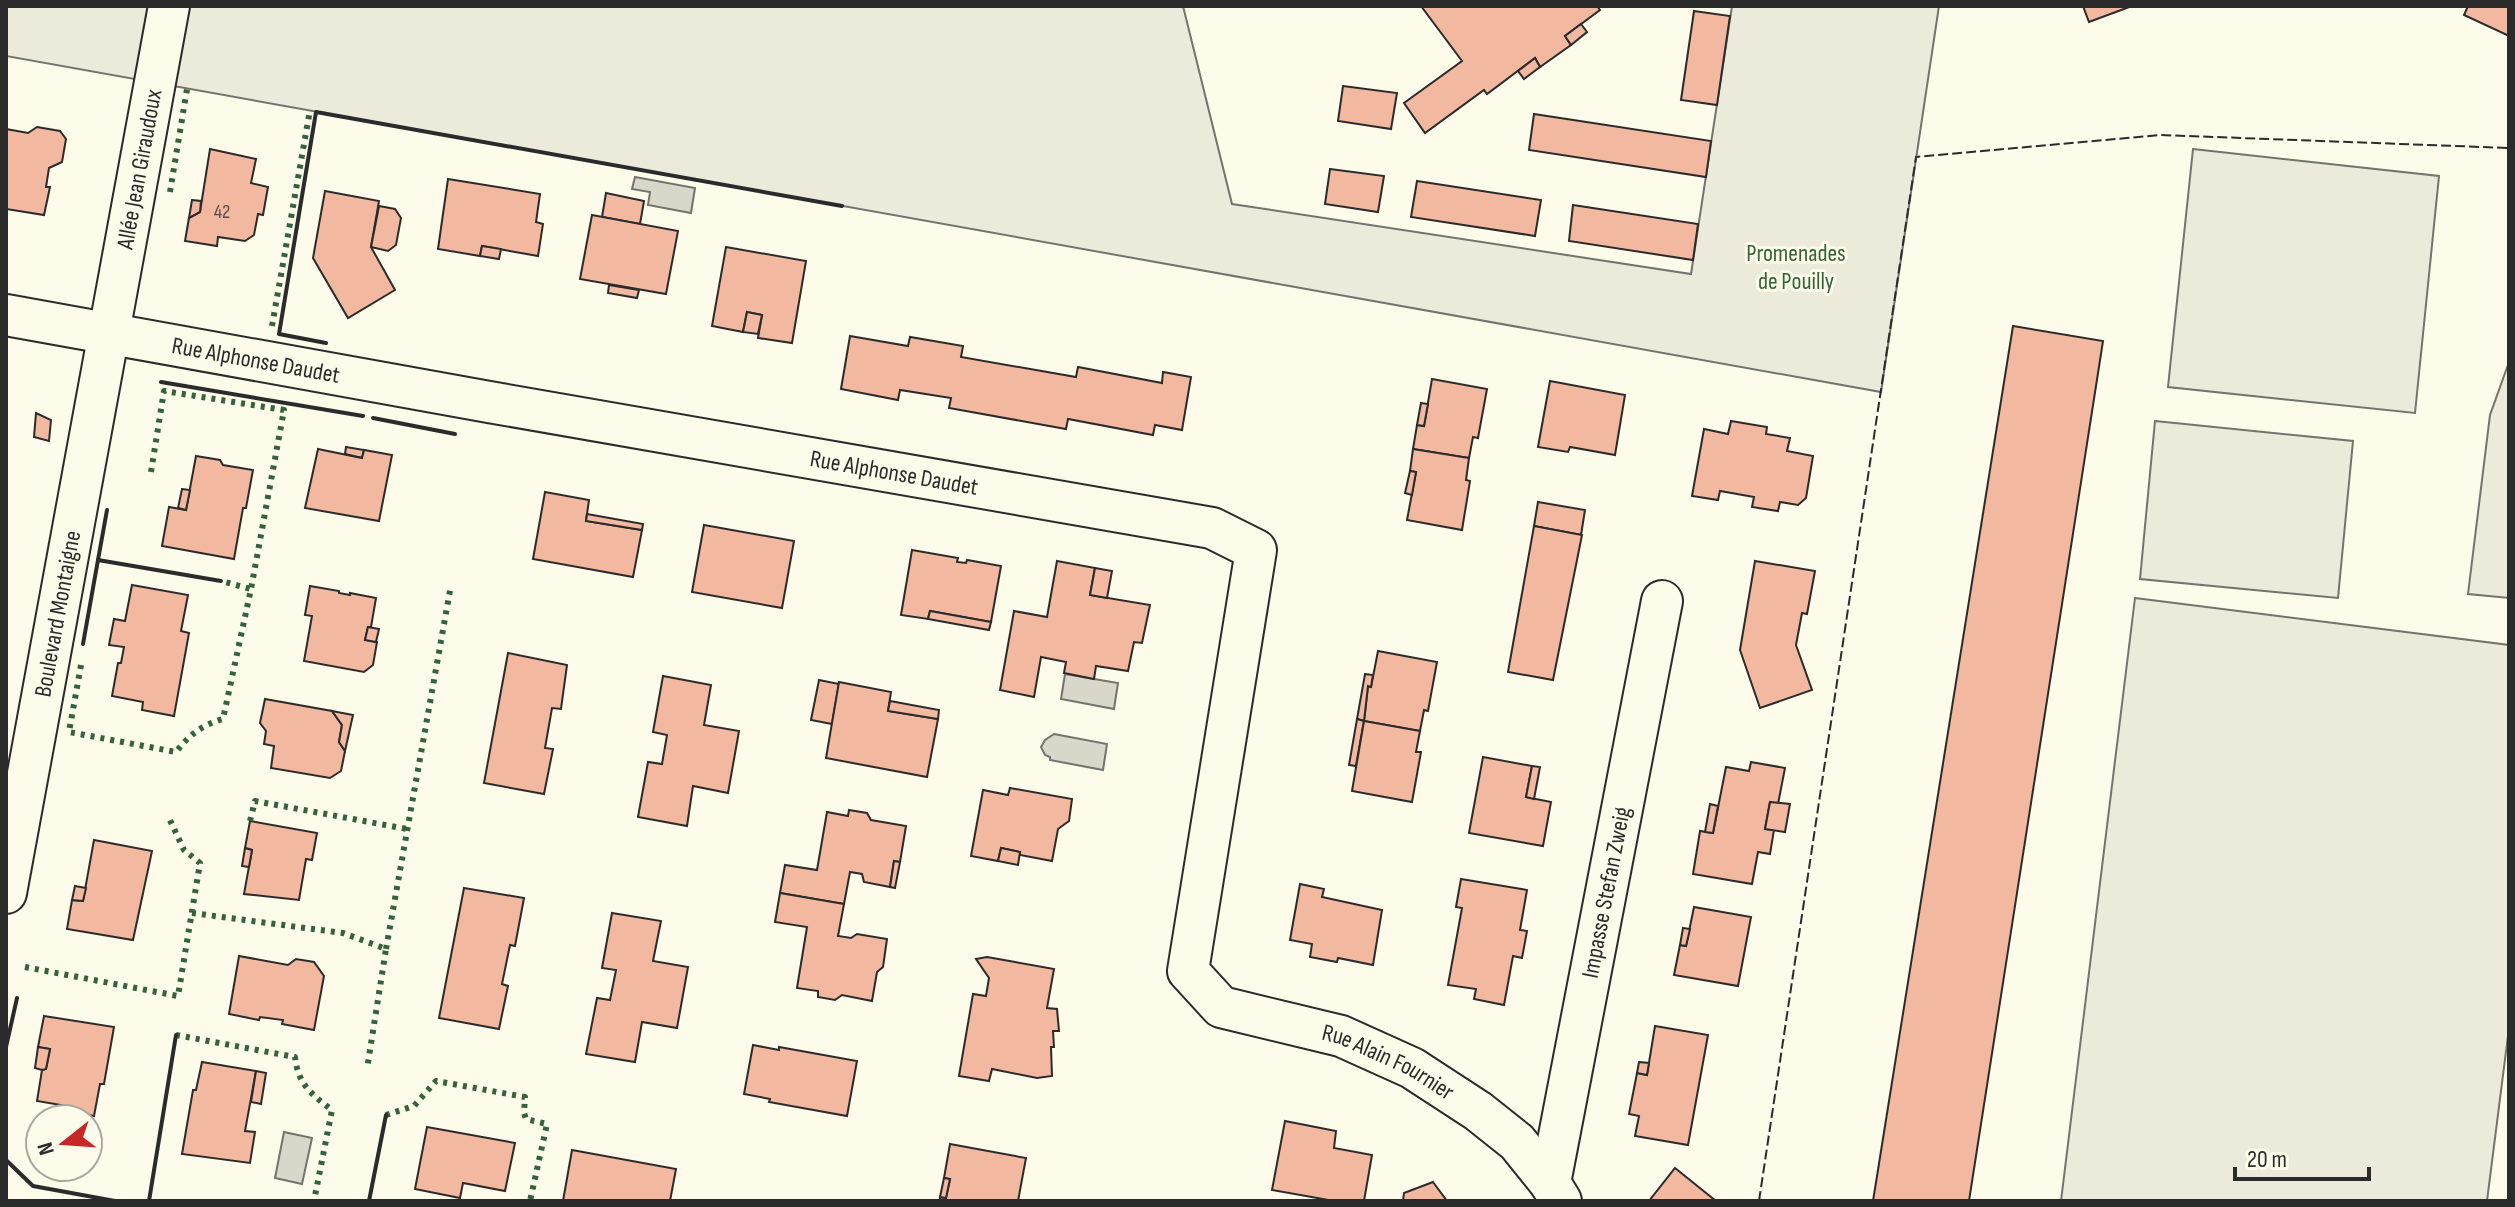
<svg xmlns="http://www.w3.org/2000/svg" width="2515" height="1207" viewBox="0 0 2515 1207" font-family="'Sofia Sans Condensed',sans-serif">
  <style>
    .green { fill: #ecebdb; stroke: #74746e; stroke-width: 2 }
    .parking { fill: #eceadb; stroke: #74746e; stroke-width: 2 }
    .water { fill: #d8d7c9; stroke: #74746e; stroke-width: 2 }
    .building { fill: #f2b8a0; stroke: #2b2b2b; stroke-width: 2 }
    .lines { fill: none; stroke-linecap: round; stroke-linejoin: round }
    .street-casing { stroke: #2b2b2b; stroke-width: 44 }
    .street { stroke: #fdfbea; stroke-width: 40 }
    .hedge { stroke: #34623c; stroke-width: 6; stroke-dasharray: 4 6; stroke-linecap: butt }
    .fence { stroke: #2b2b2b; stroke-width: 2; stroke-dasharray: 10 4; stroke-linecap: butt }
    .wall { stroke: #2b2b2b; stroke-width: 4 }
    .labels { text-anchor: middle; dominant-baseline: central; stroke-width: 6; stroke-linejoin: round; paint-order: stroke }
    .number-label { font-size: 20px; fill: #5d4e48 }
    .street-label { font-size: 24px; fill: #2b2b2b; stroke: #fdfbea }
    .park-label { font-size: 24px; fill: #34623c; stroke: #fdfbea }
  </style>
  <rect width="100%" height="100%" fill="#fdfbea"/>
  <g class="green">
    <polygon points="6,6 1183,6 1232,204 1691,274 1732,6 1939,6 1881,392 6,56"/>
    <polygon points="2193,149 2439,176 2415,413 2168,387"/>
    <polygon points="2135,598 2509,645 2509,1028 2487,1201 2061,1201"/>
  </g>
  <g class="parking">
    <polygon points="2509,362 2509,598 2468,594 2490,415"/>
    <polygon points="2155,421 2353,441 2338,598 2140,579"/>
  </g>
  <g class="water">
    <polygon points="635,177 695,188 691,213 648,205 650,192 632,189"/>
    <polygon points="1065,674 1118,683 1114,709 1061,699"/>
    <polygon points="1054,734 1107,744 1103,770 1050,760 1050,757 1045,755 1041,747 1045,740"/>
    <polygon points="284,1132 312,1138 302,1184 275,1178"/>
  </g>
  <g class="building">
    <polygon points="1421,6 1597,6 1600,10 1565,36 1571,45 1540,67 1535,58 1487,94 1484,90 1425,133 1404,103 1462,61"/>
    <polygon points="2083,6 2132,6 2089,22"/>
    <polygon points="2468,6 2509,6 2509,36 2464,15"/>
    <polygon points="1694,11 1730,16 1717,105 1681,100"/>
    <polygon points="1581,24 1587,32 1571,45 1565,36"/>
    <polygon points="1535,58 1540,67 1524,79 1518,71"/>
    <polygon points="1343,86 1397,93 1391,129 1338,121"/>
    <polygon points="1534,114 1711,141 1706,177 1529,150"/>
    <polygon points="37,127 60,131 66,139 62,162 49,168 46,187 50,187 44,215 6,209 6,129 28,133"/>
    <polygon points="210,149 256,159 251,183 268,187 263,215 258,214 254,235 245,241 218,237 217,246 185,241 189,218 200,212"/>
    <polygon points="1330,169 1384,176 1378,212 1325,204"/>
    <polygon points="448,179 540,194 536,222 543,224 538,256 482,246 480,256 438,249"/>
    <polygon points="1417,181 1541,200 1535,236 1411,217"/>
    <polygon points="325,191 379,201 371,247 395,290 348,318 313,258"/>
    <polygon points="606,193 644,201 640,224 602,217"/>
    <polygon points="192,200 201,201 200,212 189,218"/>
    <polygon points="1573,205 1698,224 1693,260 1569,241"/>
    <polygon points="379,206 395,209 401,218 396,245 388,251 371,247"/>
    <polygon points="592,215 678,231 666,294 580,279"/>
    <polygon points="482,246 501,249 499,259 480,256"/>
    <polygon points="726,247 806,261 792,343 758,338 762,315 747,312 743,332 712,326"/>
    <polygon points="609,285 639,290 637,298 608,293"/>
    <polygon points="747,312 762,315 758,334 743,332"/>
    <polygon points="2013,326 2103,341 1969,1201 1873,1201"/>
    <polygon points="850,336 908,346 910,337 963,346 961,357 1076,377 1078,367 1162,383 1163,372 1191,377 1182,430 1155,425 1153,435 1068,419 1066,429 949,408 951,398 900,390 898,400 841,389"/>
    <polygon points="1432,379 1487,389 1478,438 1473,437 1469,458 1413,449 1417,425 1424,426"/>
    <polygon points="1550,381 1625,395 1615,455 1570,447 1568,452 1538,447"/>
    <polygon points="1421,403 1428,404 1424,426 1417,425"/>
    <polygon points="36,413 51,420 49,441 34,437"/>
    <polygon points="1731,421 1767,427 1766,434 1790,438 1787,451 1813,456 1806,498 1798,505 1780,502 1778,511 1752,507 1754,497 1720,491 1718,500 1692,496 1704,429 1728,434"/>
    <polygon points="346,447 364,450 362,458 345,454"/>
    <polygon points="318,449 362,458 364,450 392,455 379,521 305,508"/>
    <polygon points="1413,449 1469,458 1466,480 1470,481 1462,530 1407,520 1416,472 1410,471"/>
    <polygon points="196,456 220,460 223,465 253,470 246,508 243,508 234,559 162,546 169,507 186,510"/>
    <polygon points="1410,471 1416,472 1412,495 1405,493"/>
    <polygon points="182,489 190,490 186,510 178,508"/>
    <polygon points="545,492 589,500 586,521 642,530 633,577 533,559"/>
    <polygon points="1538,502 1585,510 1581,535 1534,526"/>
    <polygon points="587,514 643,524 642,530 586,521"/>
    <polygon points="704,525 794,541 782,608 692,592"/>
    <polygon points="1534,526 1582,535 1553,680 1508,672"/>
    <polygon points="912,550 958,558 957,562 966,563 967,560 1001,566 991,622 930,611 928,619 901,615"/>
    <polygon points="1057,561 1095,568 1090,595 1150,605 1142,643 1134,642 1128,671 1096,666 1094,679 1064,673 1066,662 1041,657 1034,697 1000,690 1014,611 1047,617"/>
    <polygon points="1755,561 1815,571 1807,614 1802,613 1796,645 1812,690 1760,708 1740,650"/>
    <polygon points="1095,568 1112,571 1107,598 1090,595"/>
    <polygon points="132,585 188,595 181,631 189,633 174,716 142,710 143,702 112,696 118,663 121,663 124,647 109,645 114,619 125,621"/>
    <polygon points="310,586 339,591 339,593 350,595 350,593 376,598 371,627 368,627 365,640 377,642 373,665 364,672 304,661 312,616 305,615"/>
    <polygon points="930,611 991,622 989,630 928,619"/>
    <polygon points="368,627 379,629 376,642 365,640"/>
    <polygon points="1378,651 1437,662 1428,711 1424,710 1420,731 1364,721 1368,686 1371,687"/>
    <polygon points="508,653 567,665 561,709 552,708 545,748 553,749 544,794 484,783"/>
    <polygon points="1365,674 1373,675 1371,687 1368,686 1364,721 1357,719"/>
    <polygon points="663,676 711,685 704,725 739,731 728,793 693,786 687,826 638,817 648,762 662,764 667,735 653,732"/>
    <polygon points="819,680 839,684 832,724 811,720"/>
    <polygon points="839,682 891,692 888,711 938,719 927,777 826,758"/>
    <polygon points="265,699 332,711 342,725 339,742 345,751 341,771 330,778 271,768 274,746 264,744 266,731 260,723"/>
    <polygon points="890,701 939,710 938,719 888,711"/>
    <polygon points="332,711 353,715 345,751 339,742 342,725"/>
    <polygon points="1357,719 1364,721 1356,766 1349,765"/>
    <polygon points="1364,721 1420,731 1416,752 1421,752 1412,802 1352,791"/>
    <polygon points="1483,757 1532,766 1526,797 1551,802 1543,846 1469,833"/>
    <polygon points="1751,762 1785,768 1778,804 1770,802 1765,829 1774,830 1770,854 1758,852 1752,884 1693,874 1700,831 1713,833 1726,767 1749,771"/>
    <polygon points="1532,766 1540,767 1534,799 1526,797"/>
    <polygon points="1010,788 1072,799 1069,821 1058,829 1052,861 1020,855 1020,852 1001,848 998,861 971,856 983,790 1008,795"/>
    <polygon points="1770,802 1790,804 1785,832 1765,829"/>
    <polygon points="1710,804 1718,806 1713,833 1705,832"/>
    <polygon points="849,810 867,813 871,820 906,826 900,862 894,861 890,887 864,882 862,874 850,872 844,904 780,893 785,865 817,870 827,812 848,816"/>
    <polygon points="250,821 317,833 312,860 306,859 299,900 244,894 252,850 245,848"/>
    <polygon points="94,840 152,851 133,940 67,929 72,900 83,901"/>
    <polygon points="245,848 252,850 249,867 242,866"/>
    <polygon points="1001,848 1020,852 1018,865 998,861"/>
    <polygon points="894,861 900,862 895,888 890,887"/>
    <polygon points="1461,879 1527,890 1520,930 1527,931 1522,958 1513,956 1504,1005 1474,999 1476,989 1448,985 1462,908 1456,907"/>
    <polygon points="1300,884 1324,889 1322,897 1382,910 1373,965 1338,958 1337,962 1310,957 1312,944 1290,940"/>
    <polygon points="75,886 86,888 83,901 72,900"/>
    <polygon points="464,888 524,898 515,946 510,945 502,984 508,986 499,1029 439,1018"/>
    <polygon points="780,893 844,904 838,936 851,938 857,934 887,939 883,967 877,972 872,1001 842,995 835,1000 818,997 818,991 797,988 807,927 775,922"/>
    <polygon points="1694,907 1751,917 1738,986 1674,975 1680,945 1686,946"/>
    <polygon points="612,913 661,921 653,961 688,967 677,1028 642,1022 635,1062 586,1054 597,998 610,1000 616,970 602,968"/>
    <polygon points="1683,928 1690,929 1686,946 1680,945"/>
    <polygon points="239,956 288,965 296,959 314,962 324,976 314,1030 282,1024 283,1020 260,1017 259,1020 229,1014"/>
    <polygon points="987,957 1054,969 1047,1008 1057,1009 1059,1031 1053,1031 1054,1047 1051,1047 1052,1076 1037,1078 992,1069 989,1081 959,1076 973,994 986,996 989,978 976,959"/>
    <polygon points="44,1016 114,1027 104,1084 100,1084 94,1116 66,1111 67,1106 37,1101 42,1070 46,1069 50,1049 38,1047"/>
    <polygon points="1655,1026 1708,1035 1688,1145 1635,1136 1639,1116 1629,1114 1637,1073 1647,1075"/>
    <polygon points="753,1045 779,1050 779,1047 857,1061 847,1116 769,1102 770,1099 744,1094"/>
    <polygon points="38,1047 50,1049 46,1069 42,1070 35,1068"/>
    <polygon points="202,1062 256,1071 245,1131 255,1132 250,1163 182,1154 193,1090 196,1090"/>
    <polygon points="1639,1062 1649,1063 1647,1075 1637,1073"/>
    <polygon points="256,1071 266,1073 261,1104 251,1102"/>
    <polygon points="1285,1121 1336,1131 1334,1148 1372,1155 1364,1201 1334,1201 1272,1190"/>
    <polygon points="427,1127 515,1143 505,1191 463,1183 460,1198 415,1189"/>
    <polygon points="950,1144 1026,1158 1018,1201 940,1201 940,1197 946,1198 950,1179 944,1178"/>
    <polygon points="572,1150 676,1169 670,1201 563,1201"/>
    <polygon points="1675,1168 1716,1201 1649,1201"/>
    <polygon points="944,1178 950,1179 946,1198 940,1197"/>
    <polygon points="1433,1182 1447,1201 1403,1201 1404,1193"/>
  </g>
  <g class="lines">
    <g class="street-casing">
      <g id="street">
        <path id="s1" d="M6,315l483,87 723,126 44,22 -68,421 33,36 120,29 71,32 66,43 39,31 33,41 11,18"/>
        <path id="s2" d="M6,893l163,-887"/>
        <path id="s3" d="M1550,1183l112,-582"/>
      </g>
    </g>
    <use href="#street" class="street"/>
    <g class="hedge">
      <polyline points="170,192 187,89"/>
      <polyline points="272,326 310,110"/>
      <polyline points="151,472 164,391 284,410 251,589"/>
      <path d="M81,665l-12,67 107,20c14,-18 26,-27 47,-33l28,-130 -30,-8"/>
      <polyline points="250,821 255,801 407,829"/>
      <polyline points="192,913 343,933 386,949 367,1069"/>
      <polyline points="386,949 451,585"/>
      <polyline points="25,967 178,996 200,863 184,850 168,816"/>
      <path d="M176,1035l119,22c3,27 16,37 37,53l-18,91"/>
      <polyline points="386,1115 414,1106 436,1081 525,1097 524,1113 526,1119 547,1124 530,1201"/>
    </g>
    <polyline class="fence" points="1759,1201 1916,157 2161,135 2509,148"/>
    <g class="wall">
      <polyline points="326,343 279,334 316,112 842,206"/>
      <polyline points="161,382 363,416"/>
      <polyline points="373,418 455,434"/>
      <polyline points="98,560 107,510"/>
      <polyline points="83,644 98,560 221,581"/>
      <polyline points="6,1047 17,998"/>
      <polyline points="6,1160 33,1186 115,1201"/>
      <polyline points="149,1201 176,1035"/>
      <polyline points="369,1201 386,1115"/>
    </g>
  </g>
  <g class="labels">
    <g class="number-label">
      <text x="222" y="212">42</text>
    </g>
    <g class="street-label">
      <text stroke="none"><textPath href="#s2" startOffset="736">Allée Jean Giraudoux</textPath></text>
      <text stroke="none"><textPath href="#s1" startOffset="254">Rue Alphonse Daudet</textPath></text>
      <text stroke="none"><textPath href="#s1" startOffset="902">Rue Alphonse Daudet</textPath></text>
      <text stroke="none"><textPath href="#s2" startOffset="284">Boulevard Montaigne</textPath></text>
      <text stroke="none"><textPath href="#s3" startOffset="296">Impasse Stefan Zweig</textPath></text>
      <text stroke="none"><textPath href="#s1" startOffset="1926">Rue Alain Fournier</textPath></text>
    </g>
    <g class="park-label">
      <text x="1796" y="253">Promenades<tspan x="1796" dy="28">de Pouilly</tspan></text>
    </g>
  </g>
  <rect width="2515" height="1207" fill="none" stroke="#2b2b2b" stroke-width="16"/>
  <g transform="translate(64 1143) rotate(253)"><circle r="38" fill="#fdfbea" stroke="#a9a89e" stroke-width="2"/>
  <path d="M0-6L14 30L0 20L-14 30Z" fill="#c62828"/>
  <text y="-12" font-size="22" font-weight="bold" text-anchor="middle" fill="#2b2b2b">N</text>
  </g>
  <path d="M2235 1167v12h134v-12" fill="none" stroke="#2b2b2b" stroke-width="4"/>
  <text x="2247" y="1167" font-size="24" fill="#2b2b2b" stroke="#fdfbea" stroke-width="6" paint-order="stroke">20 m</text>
</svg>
